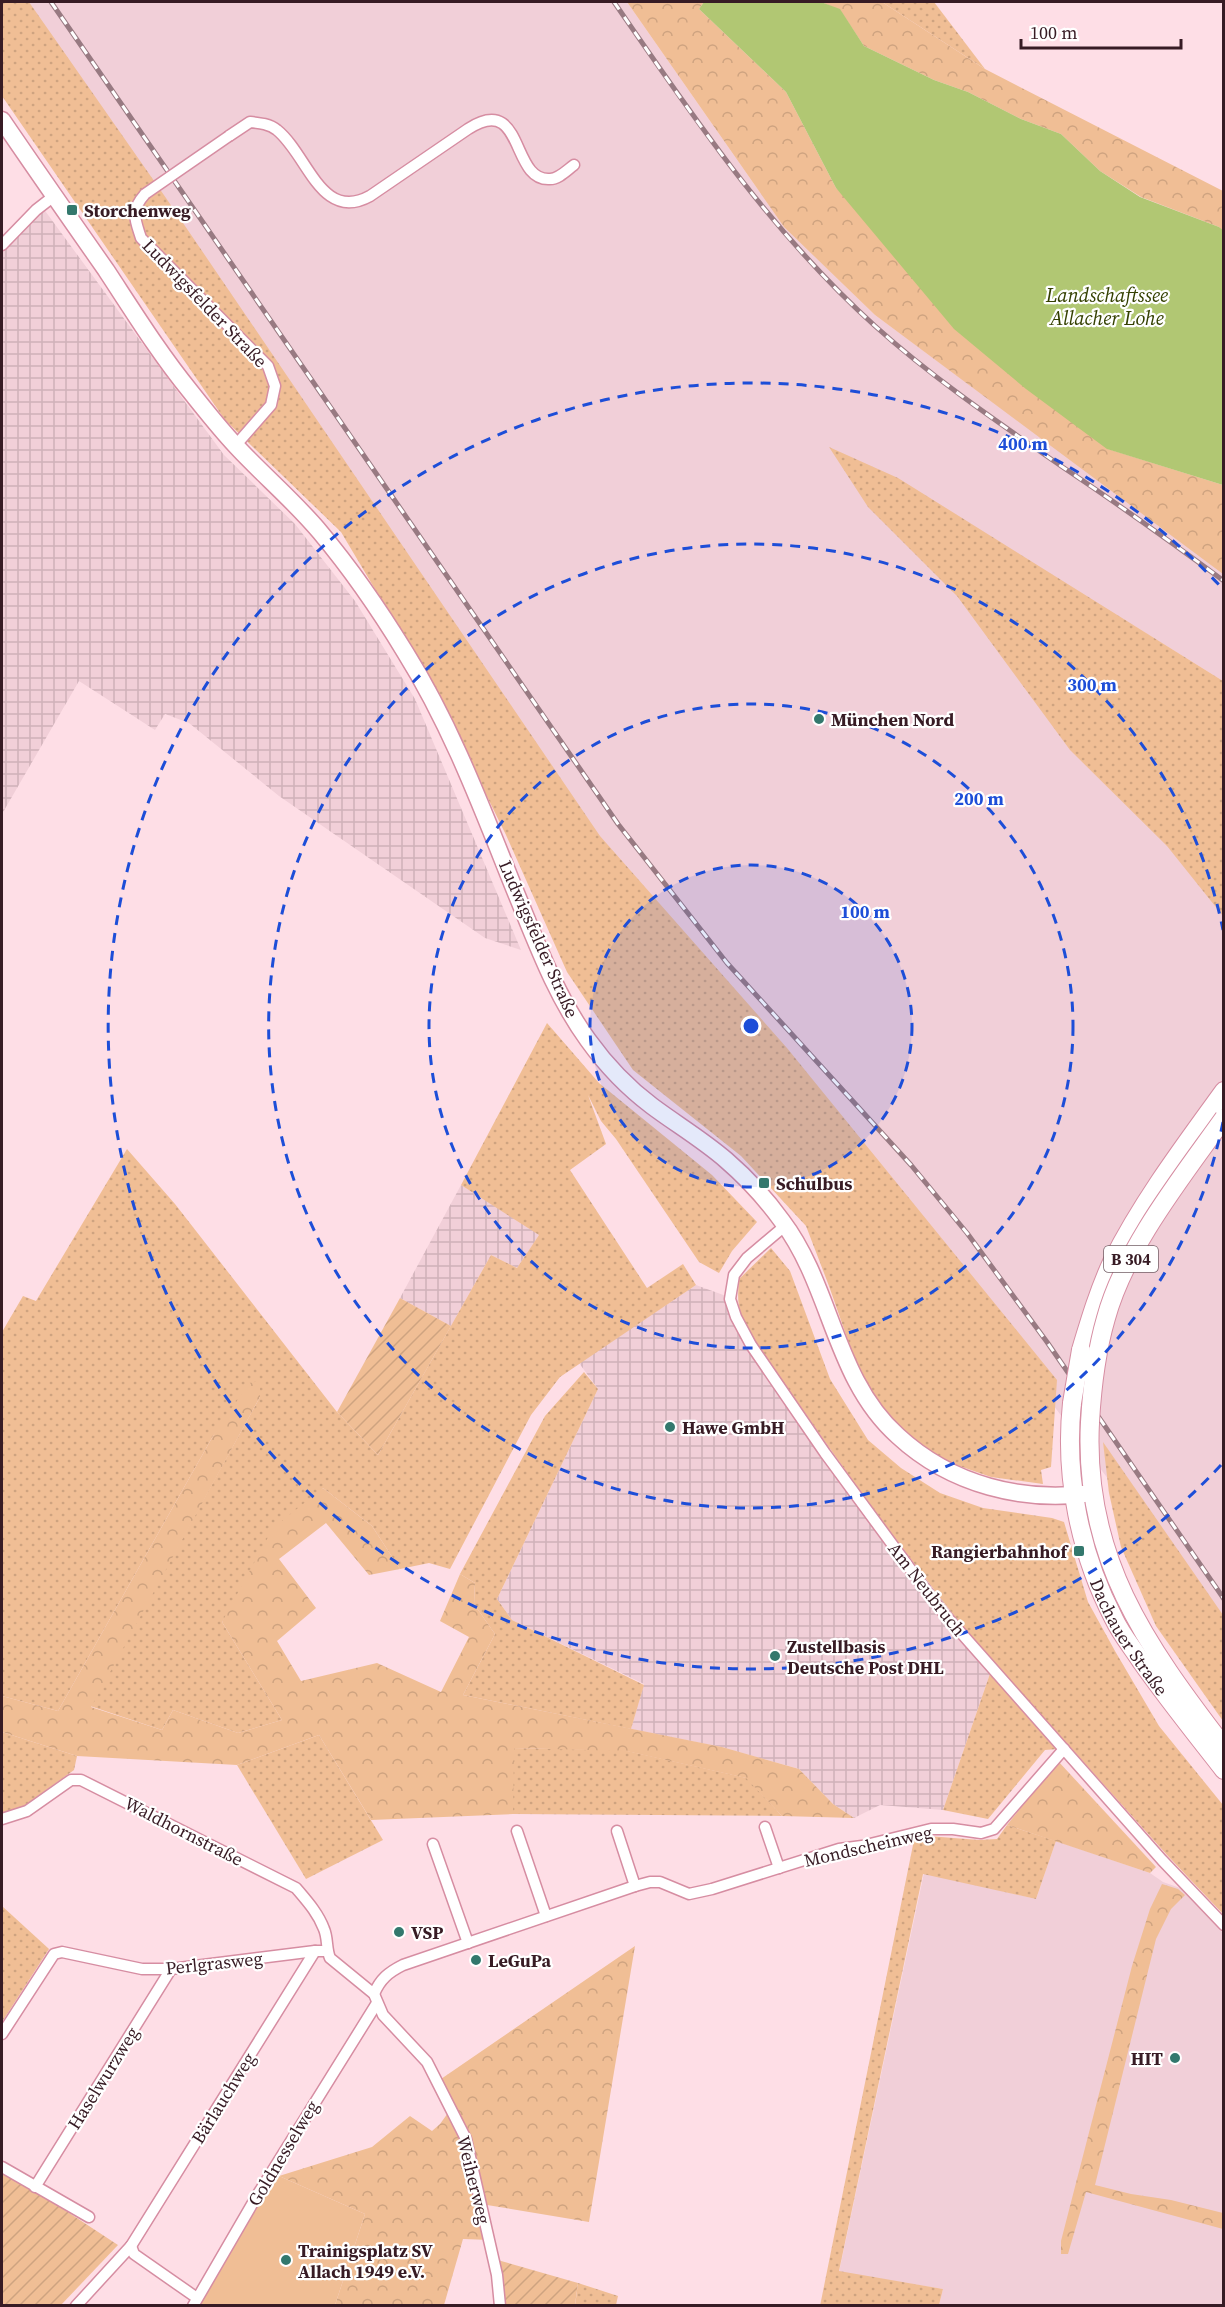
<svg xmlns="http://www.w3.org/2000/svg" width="1225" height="2307" viewBox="0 0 1225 2307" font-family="'Source Serif 4',serif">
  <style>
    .built { fill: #f1cfd8 }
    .industrial { fill: url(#industrial-grid) }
    .grass { fill: url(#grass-dots) }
    .forest { fill: url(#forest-crowns) }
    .garden { fill: url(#garden-furrows) }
    .pitch { fill: #f0be95 }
    .water { fill: #b1c773 }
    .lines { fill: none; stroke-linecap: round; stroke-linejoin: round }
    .street-casing { stroke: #d68da2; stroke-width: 13 }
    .secondary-casing { stroke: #d68da2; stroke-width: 19 }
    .primary-casing { stroke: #d68da2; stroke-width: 20 }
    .street { stroke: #fff; stroke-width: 10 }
    .secondary { stroke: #fff; stroke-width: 16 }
    .primary { stroke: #fff; stroke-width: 18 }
    .rail-casing { stroke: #987a82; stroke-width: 5 }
    .rail { stroke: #fff; stroke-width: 3; stroke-dasharray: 9; stroke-linecap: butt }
    .street-bridge-casing { stroke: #d68da2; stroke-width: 13; stroke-linecap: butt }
    .primary-bridge-casing { stroke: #d68da2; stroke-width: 20; stroke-linecap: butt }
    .street-bridge { stroke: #fff; stroke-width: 10 }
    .primary-bridge { stroke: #fff; stroke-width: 18 }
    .ring { fill: none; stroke: #1d4ed8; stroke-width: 3; stroke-dasharray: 10 8 }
    .poi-dot { fill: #33786d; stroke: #fff; stroke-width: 2 }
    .labels { text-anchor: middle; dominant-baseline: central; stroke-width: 4.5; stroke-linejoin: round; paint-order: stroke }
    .shield { fill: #fff; stroke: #735f66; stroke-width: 1.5 }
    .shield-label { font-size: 16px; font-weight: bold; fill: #371b24 }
    .poi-label { font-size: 18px; font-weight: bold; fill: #371b24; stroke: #fff; text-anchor: start }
    .street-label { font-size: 18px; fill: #371b24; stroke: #fff }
    .water-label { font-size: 20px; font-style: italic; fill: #344000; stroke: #fff }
    .centre { fill: #1d4ed8; stroke: #fff; stroke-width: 3 }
    .ring-label { font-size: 18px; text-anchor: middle; font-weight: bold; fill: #1d4ed8; stroke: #fff; stroke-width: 4.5; stroke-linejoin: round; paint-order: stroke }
  </style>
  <defs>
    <pattern id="industrial-grid" width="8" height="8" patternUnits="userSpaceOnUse" patternTransform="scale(1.5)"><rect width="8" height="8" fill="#f1cfd8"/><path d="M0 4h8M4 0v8" fill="none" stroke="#cfb1b9"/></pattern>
    <pattern id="grass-dots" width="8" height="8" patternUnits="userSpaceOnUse" patternTransform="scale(1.5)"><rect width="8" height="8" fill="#f0be95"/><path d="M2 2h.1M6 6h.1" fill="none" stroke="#cea380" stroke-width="1.8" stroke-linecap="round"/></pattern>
    <pattern id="forest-crowns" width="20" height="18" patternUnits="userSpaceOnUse" patternTransform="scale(1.5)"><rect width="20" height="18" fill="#f0be95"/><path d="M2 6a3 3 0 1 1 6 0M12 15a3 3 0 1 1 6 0" fill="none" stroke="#cea380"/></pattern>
    <pattern id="garden-furrows" width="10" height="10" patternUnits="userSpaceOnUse" patternTransform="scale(1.5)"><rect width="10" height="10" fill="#f0be95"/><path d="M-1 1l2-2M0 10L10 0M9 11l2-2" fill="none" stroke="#cea380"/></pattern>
  </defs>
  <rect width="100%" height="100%" fill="#fedee6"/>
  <g class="built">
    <polygon points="16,2 627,2 782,224 875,315 1098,480 1223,558 1223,681 1133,625 1223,877 1223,1634 1008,1344 672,953"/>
    <polygon points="1056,1841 1150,1873 1163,1882 1180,1888 1223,1933 1223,2305 939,2305 943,2289 839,2272 924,1873 1036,1899"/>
  </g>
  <g class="industrial">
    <polygon points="43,208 224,455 295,524 355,601 415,699 521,950 485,938 279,796 189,723 165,714 155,730 79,681 2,814 2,251"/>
    <polygon points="461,1185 540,1234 517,1268 491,1255 451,1326 400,1298"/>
    <polygon points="696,1285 737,1300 741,1316 756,1342 831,1450 993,1665 943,1810 880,1805 854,1818 833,1804 799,1769 721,1747 631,1729 644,1684 512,1620 497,1599 598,1389 579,1363"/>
  </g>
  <g class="grass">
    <polygon points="2,2 29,2 166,198 600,836 787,1048 1057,1380 1051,1467 1041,1470 1043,1484 991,1477 945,1461 923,1449 904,1433 879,1406 860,1375 829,1286 806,1226 741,1156 633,1070 567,972 506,835 432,685 341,532 225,420 2,96"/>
    <polygon points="882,2 934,2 985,69"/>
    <polygon points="829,447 898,478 1223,681 1223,916 1167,846 1070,750 957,596 868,507"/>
    <polygon points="547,1023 599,1083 712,1175 757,1222 732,1251 719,1273 699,1262 616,1139 601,1121 588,1095 606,1144 570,1170 647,1288 683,1264 696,1285 560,1377 531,1415 450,1569 429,1563 400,1569 372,1526 323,1488 222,1622 282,1720 238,1733 173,1710 162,1730 90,1706 260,1397 260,1382 213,1436 58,1711 2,1696 2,1332 23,1296 36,1301 127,1149 175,1204 337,1412 378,1455 491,1255 517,1268 539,1235 461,1185"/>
    <path d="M771,1248l19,23 40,108 38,61 33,28 39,25 43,15 69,10 12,4 24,80 27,49 44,75 64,79v109l-56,-59 -96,-107 -26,2 -57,69 -45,-9 50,-145c-66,-83 -130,-168 -190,-255 -20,-29 -50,-63 -62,-95 -4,-13 -3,-24 -2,-36z"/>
    <polygon points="584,1372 598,1389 497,1599 512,1620 644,1685 631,1729 463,1695 495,1634 474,1604 475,1583 460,1574 545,1416"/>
    <polygon points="1103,1442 1223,1615 1223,1721 1156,1626 1121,1547 1109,1493"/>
    <polygon points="2,1732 77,1756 74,1770 20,1809 2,1814"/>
    <polygon points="319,1735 383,1840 306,1879 237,1765"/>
    <polygon points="513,1748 623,1750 747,1778 782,1816 513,1814"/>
    <polygon points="1007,1825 1056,1841 1036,1899 923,1874 839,2271 943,2289 939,2305 820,2306 915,1835 979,1840 997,1839"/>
    <polygon points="2,1906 49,1949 2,2022"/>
    <polygon points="578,2283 618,2296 616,2305 575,2306"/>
  </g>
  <g class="forest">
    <polygon points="627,2 704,2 699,9 786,92 836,188 1108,449 1223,485 1223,574 875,315 784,227"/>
    <polygon points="821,2 882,2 985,69 1223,191 1223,231 1219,227 1141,197 1100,171 1061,134 1021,119 968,92 934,80 864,46 840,10"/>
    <polygon points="260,1381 260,1397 91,1707 162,1730 173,1710 238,1733 282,1720 222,1622 273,1528 323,1488 372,1526 400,1569 369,1575 326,1523 279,1559 316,1608 277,1641 301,1681 377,1663 441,1692 469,1637 440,1621 460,1574 475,1583 474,1604 495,1634 463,1695 722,1747 799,1769 833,1804 854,1818 782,1816 746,1778 626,1751 514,1748 513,1814 371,1820 319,1735 237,1765 77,1756 2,1732 2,1696 58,1711 213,1436 249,1383"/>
    <polygon points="1058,1761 1156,1867 1150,1873 1007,1825"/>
    <polygon points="1162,1884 1178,1889 1185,1895 1171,1909 1156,1939 1095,2185 1131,2194 1171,2200 1223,2213 1223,2229 1086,2192 1068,2254 1061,2254 1061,2241 1132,1966 1150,1909"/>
    <polygon points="635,1946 589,2222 481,2204 490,2240 463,2239 444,2305 335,2305 365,2214 279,2176 372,2147 410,2116 432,2131 440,2124 453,2106 441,2079"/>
  </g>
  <g class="garden">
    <polygon points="400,1298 451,1326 378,1455 337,1412"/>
    <polygon points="2,2169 118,2245 61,2305 2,2305"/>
    <polygon points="494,2259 578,2283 575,2305 501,2305"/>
  </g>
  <polygon class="pitch" points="275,2170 279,2176 365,2214 335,2305 194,2306"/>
  <polygon class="water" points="704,2 821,2 840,9 864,46 934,80 968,92 1021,119 1061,134 1100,171 1140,197 1219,227 1224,231 1223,485 1107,449 1026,389 954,329 836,188 786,92 699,9"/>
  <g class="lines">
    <g class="street-casing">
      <g id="street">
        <path d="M229,136l21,-14c10,1 20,2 27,8 31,25 44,93 93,66l98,-67c57,-37 42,53 82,50 9,0 17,-9 24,-14"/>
        <path d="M145,194c-15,17 -10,25 -4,44l127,128 7,20 -4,19 -35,40"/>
        <polyline points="2,245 36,210 54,196"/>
        <polyline points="786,1225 747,1258 734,1275 730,1299 736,1317 751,1345 825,1453 939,1608 1162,1860 1224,1925"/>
        <path d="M2,1819l25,-8 44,-31h10l215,108c11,13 22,25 28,41 4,9 2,20 6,29l44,36 9,21 44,47 39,77 31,136 3,31"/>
        <polyline points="765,1827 779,1868"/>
        <polyline points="517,1831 546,1916"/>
        <polyline points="617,1831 635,1886"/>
        <polyline points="433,1844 468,1943"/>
        <path d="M374,1994c6,-15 15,-22 29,-29l232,-79 15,-4h10l29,12 23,-5 127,-40 23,-3 69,-17h22l28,4 13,-4 70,-80"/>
        <polyline points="2,2034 54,1954 62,1952 142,1969 171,1969 315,1951 327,1951"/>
        <polyline points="2,2167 89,2217"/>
        <polyline points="35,2187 171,1969"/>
        <polyline points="131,2246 315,1951"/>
        <polyline points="76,2306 131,2246 134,2254 197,2298"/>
        <polyline points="193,2306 258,2194 377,2003"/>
      </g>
    </g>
    <g class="secondary-casing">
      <path id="secondary" d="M2,120c34,50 69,100 104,150 27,41 53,83 84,121 15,19 30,38 47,56 27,29 58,55 83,85 31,37 60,79 85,120 47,75 78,159 111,241 21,51 40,103 72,147 18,25 40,48 64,66 24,18 51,34 74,54 21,18 40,39 56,61 50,66 52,158 116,215 53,49 125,67 195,57"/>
    </g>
    <g class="primary-casing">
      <g id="primary">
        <path d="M1081,1350c9,-30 18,-60 31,-88 30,-60 72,-116 112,-171"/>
        <path id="s1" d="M1072,1403c-8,73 8,151 42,216 7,15 18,28 27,42 26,37 55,73 83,109"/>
        <path d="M1090,1422c-7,135 55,222 134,325"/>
      </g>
    </g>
    <use href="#street" class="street"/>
    <use href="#secondary" class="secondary"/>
    <use href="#primary" class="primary"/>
    <g class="rail-casing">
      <g id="rail">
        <polyline points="51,2 618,824 727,963 911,1165 967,1233 1047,1342 1224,1599"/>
        <path d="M614,2c80,116 155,228 261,324 59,53 124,97 189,142 54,36 107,74 160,113"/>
      </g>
    </g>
    <use href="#rail" class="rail"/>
    <g class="street-bridge-casing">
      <polyline id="street-bridge" points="145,194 229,136"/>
    </g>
    <g class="primary-bridge-casing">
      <g id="primary-bridge">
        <polyline points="1072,1403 1081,1350"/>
        <path d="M1090,1422c2,-35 6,-70 16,-104 19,-70 76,-141 118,-200"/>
      </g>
    </g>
    <use href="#street-bridge" class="street-bridge"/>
    <use href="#primary-bridge" class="primary-bridge"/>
  </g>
  <circle cx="751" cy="1026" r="161" fill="#1d4ed8" fill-opacity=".12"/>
  <g class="ring">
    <circle cx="751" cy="1026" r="161"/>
    <circle cx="751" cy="1026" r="322"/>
    <path d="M1223 1122A482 482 0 1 1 1223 930"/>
    <path d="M1221 1465A643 643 0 1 1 1221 587"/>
  </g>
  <g class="poi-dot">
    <rect x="66" y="204" width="12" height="12" rx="3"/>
    <circle cx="819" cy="719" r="6"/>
    <rect x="758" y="1177" width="12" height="12" rx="3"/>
    <circle cx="670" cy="1427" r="6"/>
    <rect x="1073" y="1545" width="12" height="12" rx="3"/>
    <circle cx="775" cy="1656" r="6"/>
    <circle cx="399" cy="1932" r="6"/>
    <circle cx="476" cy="1960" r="6"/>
    <circle cx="1175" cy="2058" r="6"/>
    <circle cx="286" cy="2260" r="6"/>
  </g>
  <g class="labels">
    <rect class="shield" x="1104" y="1246" width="54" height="26" rx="4.5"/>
    <g class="shield-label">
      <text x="1131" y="1259">B 304</text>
    </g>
    <g class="poi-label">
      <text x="84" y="210">Storchenweg</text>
      <text x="831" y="719">München Nord</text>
      <text x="776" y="1183">Schulbus</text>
      <text x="682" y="1427">Hawe GmbH</text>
      <text x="1067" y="1551" text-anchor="end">Rangierbahnhof</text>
      <text x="787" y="1646">Zustellbasis<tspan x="787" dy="21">Deutsche Post DHL</tspan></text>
      <text x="411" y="1932">VSP</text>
      <text x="488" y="1960">LeGuPa</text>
      <text x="1163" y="2058" text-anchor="end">HIT</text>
      <text x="298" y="2250">Trainigsplatz SV<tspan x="298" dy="21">Allach 1949 e.V.</tspan></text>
    </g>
    <g class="street-label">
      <text transform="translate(205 303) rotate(46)">Ludwigsfelder Straße</text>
      <text transform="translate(539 939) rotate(66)">Ludwigsfelder Straße</text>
      <text transform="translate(927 1589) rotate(52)">Am Neubruch</text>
      <text stroke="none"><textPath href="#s1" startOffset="246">Dachauer Straße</textPath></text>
      <text transform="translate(184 1831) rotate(27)">Waldhornstraße</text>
      <text transform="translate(868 1846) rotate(-13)">Mondscheinweg</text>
      <text transform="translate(214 1963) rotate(-6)">Perlgrasweg</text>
      <text transform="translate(103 2078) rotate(-58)">Haselwurzweg</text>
      <text transform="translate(223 2098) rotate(-58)">Bärlauchweg</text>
      <text transform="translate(283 2153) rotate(-59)">Goldnesselweg</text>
      <text transform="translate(474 2180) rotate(76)">Weiherweg</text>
    </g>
    <g class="water-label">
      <text x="1107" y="295">Landschaftssee<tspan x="1107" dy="23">Allacher Lohe</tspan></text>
    </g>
  </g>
  <circle cx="751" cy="1026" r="9" class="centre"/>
  <g class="ring-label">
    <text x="1023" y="450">400 m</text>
    <text x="1092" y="691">300 m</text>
    <text x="979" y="805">200 m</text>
    <text x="865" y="918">100 m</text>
  </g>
  <rect width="1225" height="2307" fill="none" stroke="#371b24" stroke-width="6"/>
  <path d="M1021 39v9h160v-9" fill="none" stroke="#371b24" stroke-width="3"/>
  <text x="1030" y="39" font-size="18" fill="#371b24" stroke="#ffffff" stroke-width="4.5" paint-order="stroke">100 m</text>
</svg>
